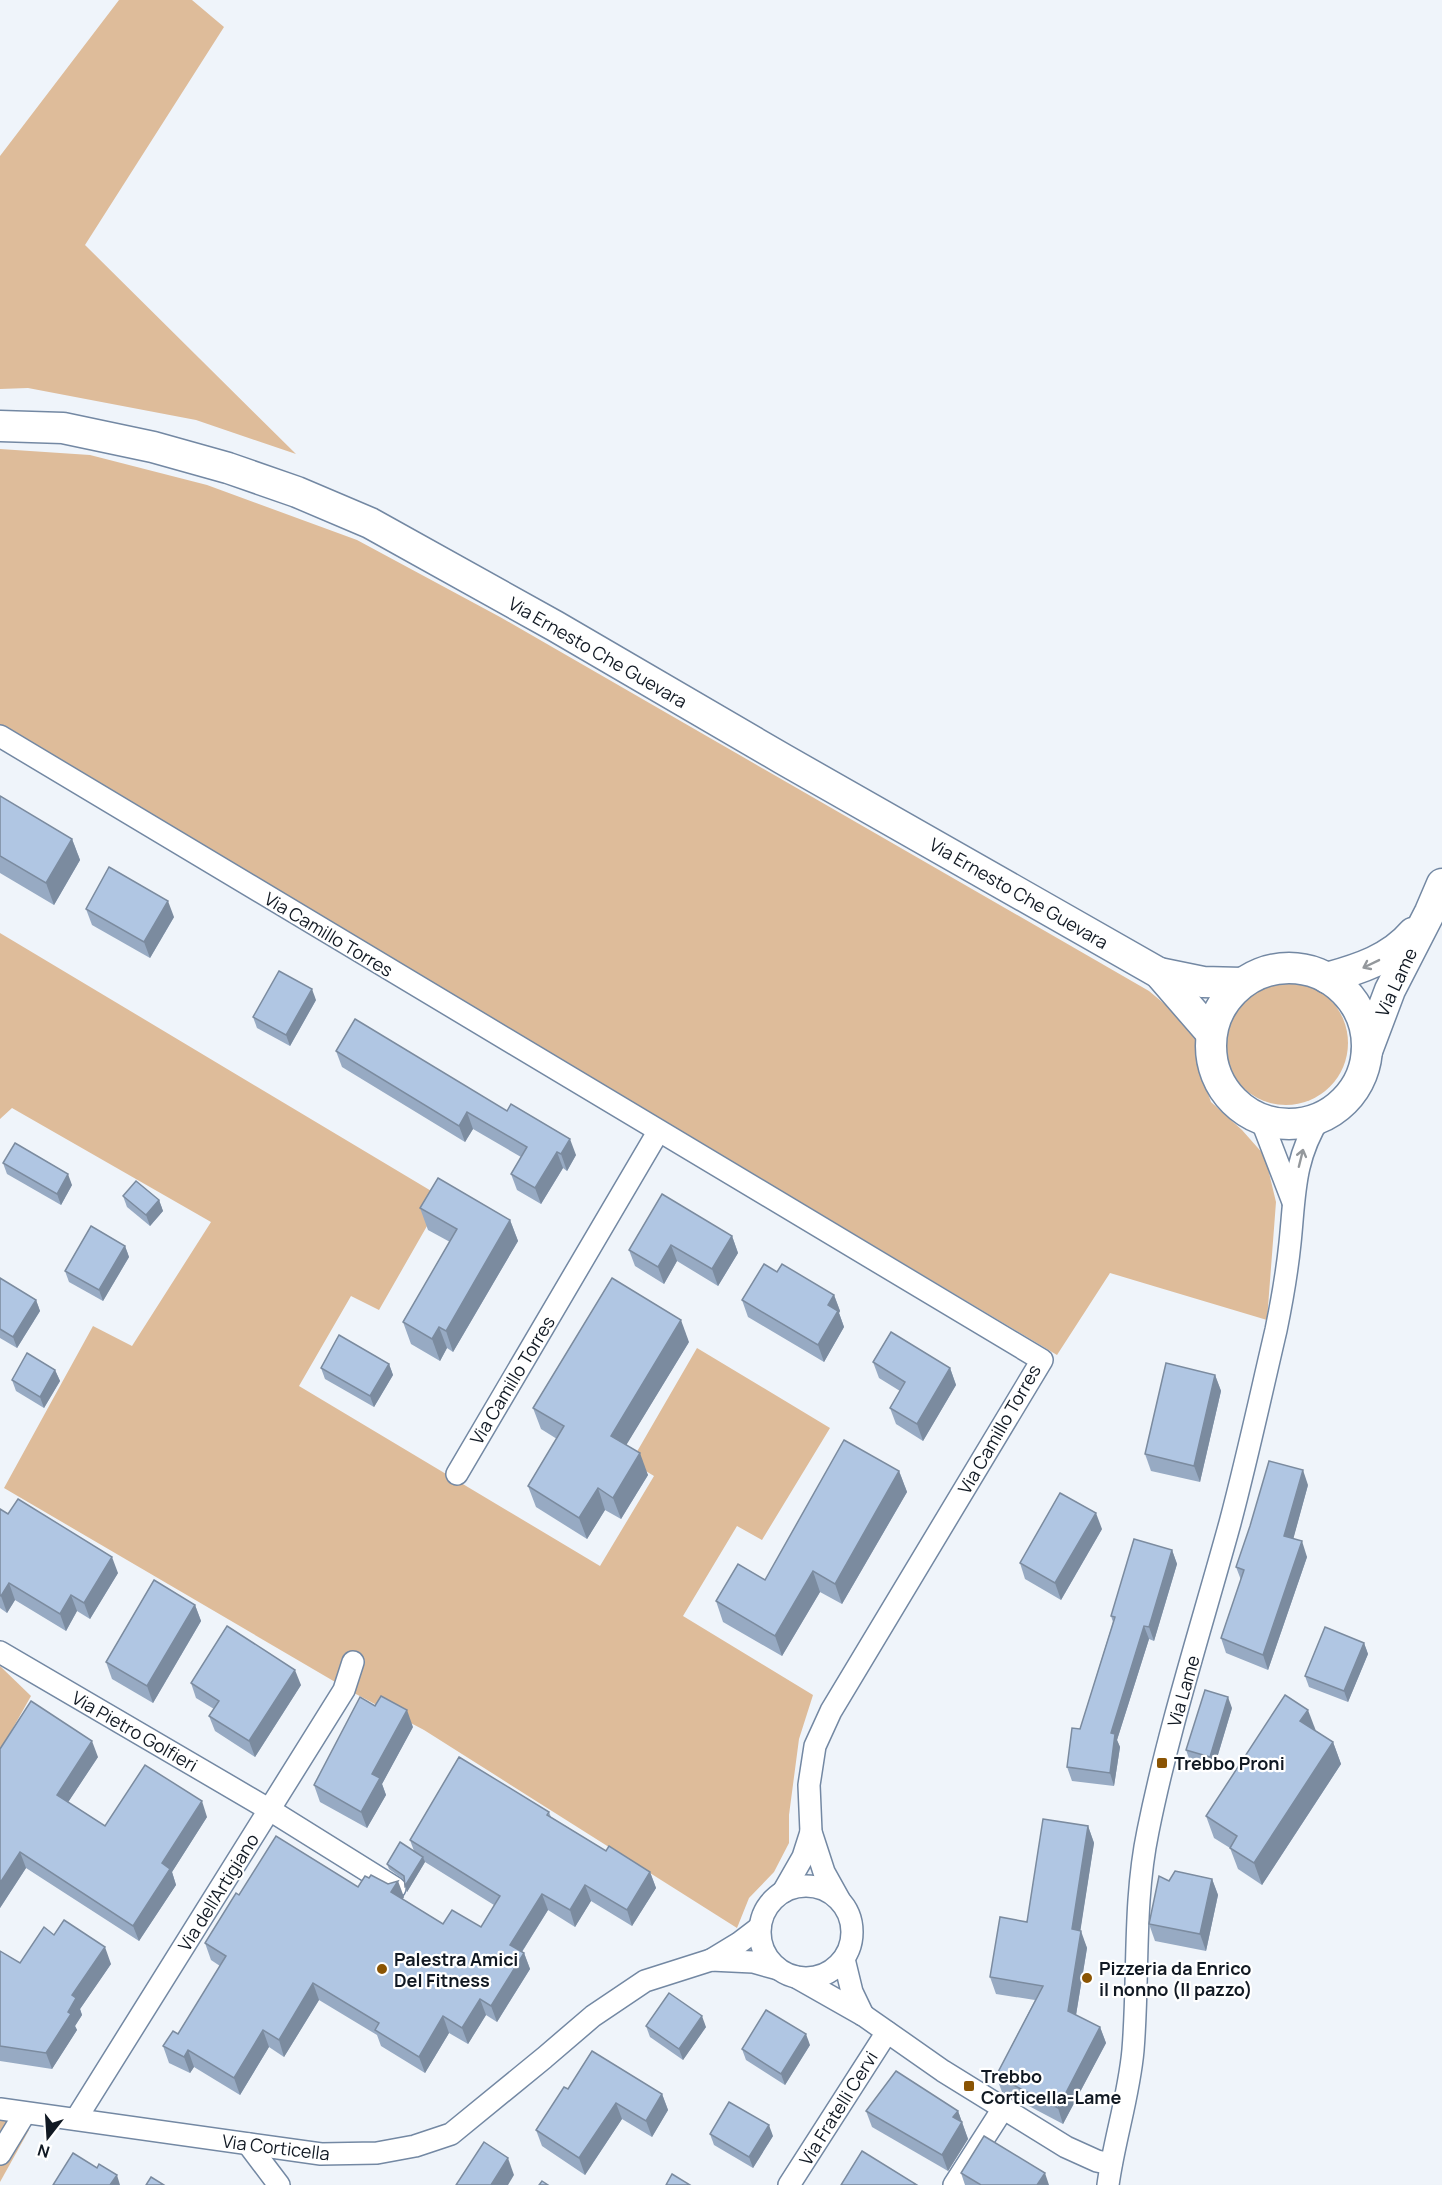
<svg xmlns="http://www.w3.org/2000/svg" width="1442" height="2185" viewBox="0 0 1442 2185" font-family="Manrope,sans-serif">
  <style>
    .green { fill: #debc9a }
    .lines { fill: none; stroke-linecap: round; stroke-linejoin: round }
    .street-casing { stroke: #7388a3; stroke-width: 24 }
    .secondary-casing { stroke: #7388a3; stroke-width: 33 }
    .street { stroke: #fff; stroke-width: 21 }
    .secondary { stroke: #fff; stroke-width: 30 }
    .wall { fill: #97aac3 }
    .shaded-wall { fill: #7b8b9f }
    .building { fill: #b0c6e3; stroke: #7b8b9f; stroke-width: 1.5 }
    .oneway { stroke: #94989c }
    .poi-dot { fill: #8a5403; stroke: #fff; stroke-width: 2 }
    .labels { text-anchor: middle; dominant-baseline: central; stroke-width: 4.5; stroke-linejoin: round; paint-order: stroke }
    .street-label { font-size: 18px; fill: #111923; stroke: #fff }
    .poi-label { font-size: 18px; font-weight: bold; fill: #111923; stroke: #fff; text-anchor: start }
  </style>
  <rect width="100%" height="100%" fill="#eff4fa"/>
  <g class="green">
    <polygon points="119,0 192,0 224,27 85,245 296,454 196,420 28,388 0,389 0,156"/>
    <polygon points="0,449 90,455 207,485 357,540 500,617 1149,991 1185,1021 1198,1044 1200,1071 1211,1102 1242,1130 1265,1156 1276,1202 1267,1320 1110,1273 1057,1355 0,725"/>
    <polygon points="0,933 443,1198 379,1310 351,1296 299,1386 600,1566 654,1476 631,1462 697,1348 830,1428 762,1540 737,1526 683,1616 813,1695 799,1739 789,1815 789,1843 774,1872 749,1898 737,1928 424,1730 354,1693 4,1488 93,1326 132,1346 211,1222 12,1108 0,1119"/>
    <circle cx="1286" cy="1043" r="62"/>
    <polygon points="0,1666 31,1696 0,1751"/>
    <polygon points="0,2115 29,2130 0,2182"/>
  </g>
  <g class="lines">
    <g class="street-casing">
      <g id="street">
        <polyline points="0,736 1042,1360 831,1711 815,1746 809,1785 811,1832 824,1872 839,1899"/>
        <polyline points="1261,1119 1293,1202"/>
        <polyline points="457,1474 658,1132"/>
        <polyline points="0,1652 270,1810 395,1888"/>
        <circle cx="806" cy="1932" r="46"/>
        <polyline points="783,1892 803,1857 811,1832"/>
        <polyline points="844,1959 852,1992 863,2015"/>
        <polyline points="711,1960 739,1943 760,1927"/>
        <polyline points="796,1977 863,2015 943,2071 1066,2147 1097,2161 1111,2164"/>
        <polyline points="0,2109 321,2154 377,2153 415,2146 451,2134 544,2058 593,2016 645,1981 711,1960 753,1962 778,1969"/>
        <polyline points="76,2119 344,1690 353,1662"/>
        <polyline points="248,2144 279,2185"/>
        <polyline points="0,2154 25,2113"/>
        <polyline points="789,2185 887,2032"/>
        <polyline points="954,2185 1004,2107"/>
        <path d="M1108,2185c6,-45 21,-89 25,-135 6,-73 0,-147 15,-219 21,-104 54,-206 82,-308 17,-64 31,-129 46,-193 6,-29 11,-58 14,-87 5,-48 3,-83 30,-126"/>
      </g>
    </g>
    <g class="secondary-casing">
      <g id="secondary">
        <polyline points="0,426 63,428 153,447 228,468 297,492 370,523 555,626 783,759 1159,973 1211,1033"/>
        <circle cx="1289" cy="1046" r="78"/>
        <polyline points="1159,973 1203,982 1242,983"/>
        <path d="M1327,978c32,-9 64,-19 86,-45"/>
        <polyline points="1367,1051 1390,990 1430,912 1442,884"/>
      </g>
    </g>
    <use href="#street" class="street"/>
    <use href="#secondary" class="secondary"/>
  </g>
  <g class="wall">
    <polygon points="0,796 72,839 80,860 54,905 0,873"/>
    <polygon points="86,909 174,917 150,958 92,925"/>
    <polygon points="316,1000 290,1046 257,1028 253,1017"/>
    <polygon points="336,1051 576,1155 567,1171 563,1168 541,1204 517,1190 511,1174 521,1157 473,1129 465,1142 342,1067"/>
    <polygon points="3,1163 72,1185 61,1205 7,1174"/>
    <polygon points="123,1196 159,1200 163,1211 150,1226 127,1207"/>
    <polygon points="420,1208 510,1220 518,1241 453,1352 447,1348 440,1361 411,1344 403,1322 450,1242 428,1230"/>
    <polygon points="732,1236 738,1253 718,1286 677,1261 664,1284 635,1266 629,1250"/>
    <polygon points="125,1246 129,1257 103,1301 69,1282 65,1271"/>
    <polygon points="777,1272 834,1295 840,1311 839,1313 844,1327 824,1362 748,1317 742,1300"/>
    <polygon points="0,1278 36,1300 40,1311 17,1348 0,1338"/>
    <polygon points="689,1342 626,1445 648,1475 621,1519 605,1510 587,1539 536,1507 528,1486 557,1439 541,1429 533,1408"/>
    <polygon points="873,1362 950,1368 956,1385 923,1441 896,1424 890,1408 900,1391 879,1378"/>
    <polygon points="389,1364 393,1375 374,1407 325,1379 321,1368"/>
    <polygon points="55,1370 60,1381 44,1408 16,1391 12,1380"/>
    <polygon points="1215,1375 1221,1391 1200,1482 1151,1471 1145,1454"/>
    <polygon points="899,1471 907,1492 842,1604 820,1592 782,1656 723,1622 716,1601 765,1580"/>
    <polygon points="1308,1485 1293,1539 1307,1557 1268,1670 1226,1653 1221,1638 1241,1580 1236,1567"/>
    <polygon points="0,1509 118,1573 90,1619 77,1611 66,1631 15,1600 7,1613 0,1608"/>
    <polygon points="1102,1529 1061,1600 1025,1579 1020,1563"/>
    <polygon points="1172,1550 1177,1564 1154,1641 1149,1639 1117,1740 1120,1747 1114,1786 1072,1781 1067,1767 1080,1729 1113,1622 1111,1616"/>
    <polygon points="195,1605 201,1621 153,1703 112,1679 106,1662"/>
    <polygon points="1364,1643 1368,1654 1348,1702 1309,1687 1305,1676"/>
    <polygon points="191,1683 301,1685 255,1757 215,1731 209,1716 214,1709 196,1698"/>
    <polygon points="1232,1708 1214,1768 1190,1761 1186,1750"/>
    <polygon points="413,1727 382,1784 386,1795 367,1828 320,1802 314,1785"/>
    <polygon points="1316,1731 1333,1742 1341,1764 1262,1885 1238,1869 1230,1848 1214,1838 1206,1816"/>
    <polygon points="0,1749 98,1757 68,1802 105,1826 207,1817 172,1872 176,1885 139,1941 26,1868 0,1908"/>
    <polygon points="549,1812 551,1817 606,1851 650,1872 656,1888 632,1926 591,1901 575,1927 548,1910 522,1952 524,1953 530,1969 497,2022 486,2015 468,2044 449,2033 425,2073 381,2046 377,2035 319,2000 284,2057 269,2047 240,2095 194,2067 190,2073 169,2063 163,2046 178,2034 220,1966 211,1960 205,1943 239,1895 358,1887 404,1897 402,1899 443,1924 481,1927 494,1905 425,1862 407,1892 404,1880 389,1869 387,1864 414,1851 410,1840"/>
    <polygon points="1088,1826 1094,1843 1080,1931 1087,1948 1076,2015 1100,2027 1106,2043 1063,2124 1002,2092 996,2076 1035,2000 996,1994 990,1977"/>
    <polygon points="1212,1879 1218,1895 1206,1951 1155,1941 1149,1924 1169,1881"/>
    <polygon points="54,1935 111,1964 80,2009 82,2015 75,2026 77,2030 52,2069 0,2061 0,1951 20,1963"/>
    <polygon points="646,2026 706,2027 683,2060 650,2037"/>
    <polygon points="810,2045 785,2085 746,2060 742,2049"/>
    <polygon points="568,2089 662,2094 668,2110 652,2137 622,2119 585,2175 542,2146 536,2130"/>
    <polygon points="866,2111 958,2111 968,2139 948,2171 872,2127"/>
    <polygon points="710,2134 773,2136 753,2168 714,2145"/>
    <polygon points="961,2173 1049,2185 965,2185"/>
  </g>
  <g class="shaded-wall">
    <polygon points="72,839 80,860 54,905 46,883"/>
    <polygon points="168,901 174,917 150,958 144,942"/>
    <polygon points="312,989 316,1000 290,1046 286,1035"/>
    <polygon points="467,1112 473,1129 465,1142 459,1126"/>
    <polygon points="570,1139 576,1155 567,1171 561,1154"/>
    <polygon points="557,1152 563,1168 541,1204 535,1188"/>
    <polygon points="68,1174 72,1185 61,1205 57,1194"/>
    <polygon points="159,1200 163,1211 150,1226 146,1215"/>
    <polygon points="510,1220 518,1241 453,1352 446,1331"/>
    <polygon points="732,1236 738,1253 718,1286 712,1269"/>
    <polygon points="671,1245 677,1261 664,1284 658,1267"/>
    <polygon points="125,1246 129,1257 103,1301 99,1290"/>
    <polygon points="834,1295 840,1311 839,1313 844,1327 824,1362 818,1345 828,1305"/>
    <polygon points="36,1300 40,1311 17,1348 13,1337"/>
    <polygon points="681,1320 689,1342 619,1457 611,1436"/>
    <polygon points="439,1327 447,1348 440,1361 432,1339"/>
    <polygon points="389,1364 393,1375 374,1407 370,1396"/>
    <polygon points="950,1368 956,1385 923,1441 917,1424"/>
    <polygon points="55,1370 60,1381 44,1408 40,1397"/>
    <polygon points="1215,1375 1221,1391 1200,1482 1194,1466"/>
    <polygon points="640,1453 648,1475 621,1519 613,1498"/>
    <polygon points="1303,1470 1308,1485 1290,1551 1284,1536"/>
    <polygon points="899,1471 907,1492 842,1604 835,1584"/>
    <polygon points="598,1488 605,1510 587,1539 579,1518"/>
    <polygon points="1096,1513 1102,1529 1061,1600 1055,1583"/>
    <polygon points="1302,1541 1307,1557 1268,1670 1263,1655"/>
    <polygon points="1172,1550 1177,1564 1154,1641 1149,1627"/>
    <polygon points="112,1557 118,1573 90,1619 84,1603"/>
    <polygon points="813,1571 820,1592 782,1656 775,1636"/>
    <polygon points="9,1583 15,1600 7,1613 1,1596"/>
    <polygon points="71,1595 77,1611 66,1631 60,1614"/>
    <polygon points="195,1605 201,1621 153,1703 147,1686"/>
    <polygon points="1144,1626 1149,1639 1117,1740 1120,1747 1114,1786 1110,1773 1111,1733"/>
    <polygon points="1364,1643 1368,1654 1348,1702 1344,1691"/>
    <polygon points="295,1670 301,1685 255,1757 249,1741"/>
    <polygon points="1228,1697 1232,1708 1214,1768 1210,1757"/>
    <polygon points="407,1710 413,1727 382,1784 386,1795 367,1828 361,1812 372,1774"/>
    <polygon points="1308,1710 1316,1731 1300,1721"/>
    <polygon points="92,1741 98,1757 63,1810 57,1795"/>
    <polygon points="1333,1742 1341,1764 1262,1885 1254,1863"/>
    <polygon points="202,1801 207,1817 172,1872 176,1885 139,1941 133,1926 162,1863"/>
    <polygon points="1088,1826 1094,1843 1078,1946 1072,1929"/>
    <polygon points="20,1852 26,1868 0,1908 0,1883"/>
    <polygon points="423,1857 425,1862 407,1892 405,1886"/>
    <polygon points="650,1872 656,1888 632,1926 627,1910"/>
    <polygon points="1212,1879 1218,1895 1206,1951 1200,1934"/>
    <polygon points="398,1881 404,1897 397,1908 391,1892"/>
    <polygon points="585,1885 591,1901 575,1927 570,1910"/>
    <polygon points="542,1894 548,1910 516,1961 510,1945"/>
    <polygon points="1081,1931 1087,1948 1074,2027 1068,2011"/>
    <polygon points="105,1947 111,1964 80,2009 82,2015 75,2026 77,2030 52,2069 46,2053 68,2012 72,1995"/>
    <polygon points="524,1953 530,1969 497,2022 491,2006"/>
    <polygon points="313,1983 319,2000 284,2057 279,2040"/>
    <polygon points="480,1999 486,2015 468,2044 462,2028"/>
    <polygon points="443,2016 449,2033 425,2073 419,2057"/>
    <polygon points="702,2016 706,2027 683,2060 679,2049"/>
    <polygon points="1100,2027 1106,2043 1063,2124 1058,2108"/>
    <polygon points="263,2030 269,2047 240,2095 234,2078"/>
    <polygon points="806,2034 810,2045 785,2085 781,2074"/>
    <polygon points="188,2050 194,2067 190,2073 184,2057"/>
    <polygon points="662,2094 668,2110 652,2137 646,2121"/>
    <polygon points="616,2103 622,2119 585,2175 579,2158"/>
    <polygon points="958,2111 968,2139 948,2171 942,2155 953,2117"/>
    <polygon points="769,2125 773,2136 753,2168 749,2157"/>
    <polygon points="508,2158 514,2175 508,2185 491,2185"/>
    <polygon points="1045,2173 1049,2185 1037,2185"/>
    <polygon points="117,2175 120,2185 110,2185"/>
  </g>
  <g class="building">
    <polygon points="0,796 72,839 46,883 0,856"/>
    <polygon points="109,867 168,901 144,942 86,909"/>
    <polygon points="279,971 312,989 286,1035 253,1017"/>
    <polygon points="355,1019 507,1111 511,1104 570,1139 561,1154 557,1152 535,1188 511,1174 527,1147 467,1112 459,1126 336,1051"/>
    <polygon points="15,1143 68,1174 57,1194 3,1163"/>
    <polygon points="438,1178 510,1220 446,1331 439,1327 432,1339 403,1322 457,1229 420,1208"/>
    <polygon points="136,1181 159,1200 146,1215 123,1196"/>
    <polygon points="662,1194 732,1236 712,1269 671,1245 658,1267 629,1250"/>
    <polygon points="91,1226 125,1246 99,1290 65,1271"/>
    <polygon points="764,1264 777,1272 782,1264 834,1295 828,1305 838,1311 818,1345 742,1300"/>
    <polygon points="0,1278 36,1300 13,1337 0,1329"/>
    <polygon points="612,1278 681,1320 611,1436 640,1453 613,1498 598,1488 579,1518 528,1486 564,1426 533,1408"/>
    <polygon points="891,1332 950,1368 917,1424 890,1408 905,1382 873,1362"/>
    <polygon points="339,1335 389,1364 370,1396 321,1368"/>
    <polygon points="27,1353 55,1370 40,1397 12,1380"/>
    <polygon points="1166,1363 1215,1375 1194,1466 1145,1454"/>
    <polygon points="844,1440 899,1471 835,1584 813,1571 775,1636 716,1601 738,1564 765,1580"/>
    <polygon points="1269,1461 1303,1470 1284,1536 1302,1541 1263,1655 1221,1638 1244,1570 1236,1567 1250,1526"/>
    <polygon points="1060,1493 1096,1513 1055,1583 1020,1563"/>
    <polygon points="18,1499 112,1557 84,1603 71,1595 60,1614 9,1583 1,1596 0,1595 0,1509 8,1514"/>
    <polygon points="1134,1539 1172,1550 1149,1627 1144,1626 1111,1733 1115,1734 1110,1773 1067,1767 1072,1728 1080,1729 1115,1617 1111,1616"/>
    <polygon points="154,1580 195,1605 147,1686 106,1662"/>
    <polygon points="227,1626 295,1670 249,1741 209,1716 219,1701 191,1683"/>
    <polygon points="1325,1627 1364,1643 1344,1691 1305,1676"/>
    <polygon points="1205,1690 1228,1697 1210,1757 1186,1750"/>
    <polygon points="1285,1695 1308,1710 1300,1721 1333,1742 1254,1863 1230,1848 1237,1836 1206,1816"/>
    <polygon points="381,1696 407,1710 372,1774 380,1778 361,1812 314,1785 360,1697 375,1706"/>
    <polygon points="31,1701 92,1741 57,1795 105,1826 145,1765 202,1801 162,1863 170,1869 133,1926 20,1852 0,1883 0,1749"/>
    <polygon points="459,1757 549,1812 547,1815 606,1851 609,1846 650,1872 627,1910 585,1885 570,1910 542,1894 510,1945 524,1953 491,2006 480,1999 462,2028 443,2016 419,2057 375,2030 379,2023 313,1983 279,2040 263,2030 234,2078 188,2050 184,2057 163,2046 173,2031 178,2034 226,1956 205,1943 236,1893 239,1895 276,1836 358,1887 365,1876 369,1878 371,1875 388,1884 398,1881 391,1892 443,1924 452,1910 481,1927 500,1896 410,1840"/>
    <polygon points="1043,1819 1088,1826 1072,1929 1081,1931 1068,2011 1100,2027 1058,2108 996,2076 1043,1986 990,1977 1000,1917 1027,1922"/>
    <polygon points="400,1842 423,1857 405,1886 404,1876 387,1864"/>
    <polygon points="1175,1871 1212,1879 1200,1934 1149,1924 1159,1876 1169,1881"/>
    <polygon points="64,1920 105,1947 72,1995 76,1998 68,2012 71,2014 46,2053 0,2046 0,1951 20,1963 44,1927 54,1935"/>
    <polygon points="669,1993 702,2016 679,2049 646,2026"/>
    <polygon points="766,2010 806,2034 781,2074 742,2049"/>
    <polygon points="592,2051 662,2094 646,2121 616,2103 579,2158 536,2130 564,2087 568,2089"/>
    <polygon points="896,2071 958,2111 953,2117 962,2122 942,2155 866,2111"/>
    <polygon points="729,2102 769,2125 749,2157 710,2134"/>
    <polygon points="984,2136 1045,2173 1037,2185 981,2185 961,2173"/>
    <polygon points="484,2142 508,2158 491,2185 456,2185"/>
    <polygon points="862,2151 917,2185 841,2185"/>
    <polygon points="73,2153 97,2168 99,2164 117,2175 110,2185 53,2185"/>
    <polygon points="672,2174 690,2185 666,2185"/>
    <polygon points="151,2177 164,2185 146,2185"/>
    <polygon points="542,2181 548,2185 539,2185"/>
  </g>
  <defs><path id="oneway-shaft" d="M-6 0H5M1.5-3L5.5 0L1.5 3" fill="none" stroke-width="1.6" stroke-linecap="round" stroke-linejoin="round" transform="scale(1.5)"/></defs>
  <g class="oneway">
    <use href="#oneway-shaft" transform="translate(1371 964) rotate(154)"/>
    <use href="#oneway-shaft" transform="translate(1301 1158) rotate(-76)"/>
  </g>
  <g class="poi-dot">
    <rect x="1156" y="1757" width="12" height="12" rx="3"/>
    <circle cx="382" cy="1969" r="6"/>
    <circle cx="1087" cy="1978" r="6"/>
    <rect x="963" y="2080" width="12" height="12" rx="3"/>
  </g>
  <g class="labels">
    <g class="street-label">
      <text transform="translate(598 652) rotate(30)">Via Ernesto Che Guevara</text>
      <text transform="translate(1019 893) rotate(30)">Via Ernesto Che Guevara</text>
      <text transform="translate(329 934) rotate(31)">Via Camillo Torres</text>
      <text transform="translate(1396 982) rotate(-65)">Via Lame</text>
      <text transform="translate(512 1380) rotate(-59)">Via Camillo Torres</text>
      <text transform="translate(999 1429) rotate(-60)">Via Camillo Torres</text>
      <text transform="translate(1183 1691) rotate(-74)">Via Lame</text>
      <text transform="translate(135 1731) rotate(30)">Via Pietro Golfieri</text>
      <text transform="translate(218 1892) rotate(-58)">Via dell'Artigiano</text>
      <text transform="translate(838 2108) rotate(-58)">Via Fratelli Cervi</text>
      <text transform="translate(276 2147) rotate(7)">Via Corticella</text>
    </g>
    <g class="poi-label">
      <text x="1174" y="1763">Trebbo Proni</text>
      <text x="394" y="1959">Palestra Amici<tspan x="394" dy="21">Del Fitness</tspan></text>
      <text x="1099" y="1968">Pizzeria da Enrico<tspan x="1099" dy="21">il nonno (Il pazzo)</tspan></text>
      <text x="981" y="2076">Trebbo<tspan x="981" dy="21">Corticella-Lame</tspan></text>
    </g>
  </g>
  <g transform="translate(48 2137) rotate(197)" stroke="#ffffff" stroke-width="4.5" paint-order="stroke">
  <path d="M0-4.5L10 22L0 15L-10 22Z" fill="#111923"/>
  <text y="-9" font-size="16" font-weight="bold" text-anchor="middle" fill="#111923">N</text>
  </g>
</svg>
